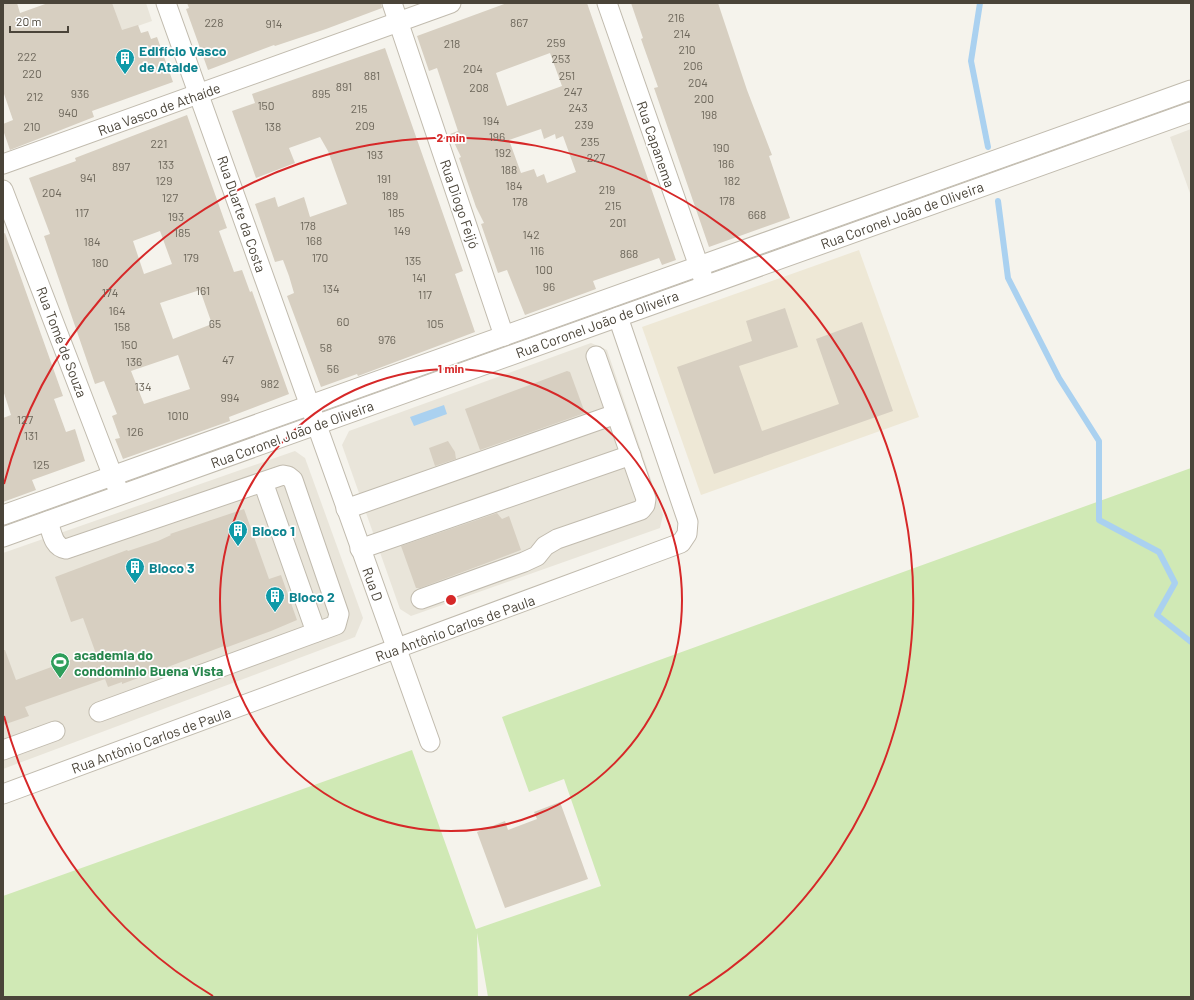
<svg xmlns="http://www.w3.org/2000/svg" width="1194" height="1000" viewBox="0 0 1194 1000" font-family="Barlow,sans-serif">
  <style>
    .residential { fill: #e9e5da }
    .education { fill: #eee8d6 }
    .green { fill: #d0e9b5 }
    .water { fill: #aad1f0 }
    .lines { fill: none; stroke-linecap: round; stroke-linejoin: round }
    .stream { stroke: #aad1f0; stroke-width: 6 }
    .building { fill: #d7cfc1; fill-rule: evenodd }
    .minor-casing { stroke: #c1bbae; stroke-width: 21 }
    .minor { stroke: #fff; stroke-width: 19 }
    .ring { fill: none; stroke: #d62828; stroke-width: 2 }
    .labels { text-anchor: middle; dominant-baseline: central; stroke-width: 3.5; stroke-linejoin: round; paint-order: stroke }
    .number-label { font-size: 12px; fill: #6d675b }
    .culture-label { font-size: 14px; font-weight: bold; fill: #0d838f; stroke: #fff; text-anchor: start }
    .street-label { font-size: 14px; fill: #4a4439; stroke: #fff }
    .leisure-label { font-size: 14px; font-weight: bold; fill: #27864d; stroke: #fff; text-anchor: start }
    .centre { fill: #d62828; stroke: #fff; stroke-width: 2 }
    .ring-label { font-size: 12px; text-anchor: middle; font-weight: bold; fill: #d62828; stroke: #fff; stroke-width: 3.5; stroke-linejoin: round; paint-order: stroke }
  </style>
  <rect width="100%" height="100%" fill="#f5f3ec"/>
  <g class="residential">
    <polygon points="56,3 146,3 152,21 72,49"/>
    <polygon points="1191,129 1191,196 1170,137"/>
    <polygon points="591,343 607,350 663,515 660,528 411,616 400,609 342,445 349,431"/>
    <polygon points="295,451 305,458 363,618 355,637 3,769 3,553"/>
  </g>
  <polygon class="education" points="859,250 919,417 701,495 642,327"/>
  <polygon class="green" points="1191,468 1191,997 488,997 477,933 478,997 3,997 3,896 412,750 476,929 601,886 564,779 529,792 502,717"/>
  <polygon class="water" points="444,405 447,414 414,426 410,417"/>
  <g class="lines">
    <g class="stream">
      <polyline points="980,3 971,61 988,147"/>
      <polyline points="998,201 1008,278 1059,378 1099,441 1099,520 1159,552 1175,583 1157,615 1191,642"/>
    </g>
  </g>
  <g class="building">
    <polygon points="3,3 17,3 20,13 48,3 112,3 122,30 138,25 141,33 148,31 151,39 157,37 173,82 92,111 94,117 10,150 3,130 3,124 13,120 3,91"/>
    <polygon points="187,3 381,3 382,8 326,29 275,46 274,45 208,70 186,9 189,8"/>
    <path d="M507,3h80l89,257 -14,5 -3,-7 -66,23 3,8 -71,26 -18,-45 -9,3 -17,-49 3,-1 -8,-16 -17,-49 2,-1 -11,-23 8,-3 -21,-63 -8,3 -12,-35zM550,53l12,33 -55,20 -11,-33zM541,129l3,10 11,-5 1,5 7,-3 13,36 -29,11 -3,-9 -7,3 -3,-8 -13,4 -12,-33z"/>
    <polygon points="631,3 718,3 747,90 772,155 769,156 790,218 709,247 654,88 658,87 641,39 643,38"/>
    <polygon points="385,48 463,271 455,274 475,332 358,376 357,374 321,387 287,296 294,293 289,276 283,260 275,262 255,204 275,197 278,207 304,197 310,217 347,204 328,151 320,137 289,148 295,163 256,178 232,111 255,103 252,94"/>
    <path d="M187,115l40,113 -8,3 15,41 8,-2 8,22 2,-1 37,103 -60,23 1,4 -107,38 -8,-20 5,-1 -8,-22 5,-2 -13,-33 -9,3 -51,-148 6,-2 -21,-56 47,-17 -1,-3zM160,231l12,33 -28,10 -11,-33zM200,290l12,34 -39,15 -13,-36zM178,355l12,34 -46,15 -13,-33z"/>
    <polygon points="5,233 63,396 54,399 66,432 75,429 85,461 32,480 36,490 3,502 3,418 11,415 3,390 3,234"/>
    <polygon points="785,308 798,347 739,366 762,431 839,404 816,339 862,322 893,411 714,474 677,367 752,341 746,321"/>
    <polygon points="567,371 570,372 585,413 480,450 465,409"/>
    <polygon points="448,441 455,452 456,459 435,466 429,448"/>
    <polygon points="244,509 269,579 281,575 297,620 271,631 225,648 224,646 122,684 122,682 108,687 105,679 25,707 29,716 3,725 3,650 5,650 16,680 95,651 83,618 71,622 55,577 127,550 128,551 158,541 171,535 170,534"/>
    <polygon points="497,513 502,519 509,516 521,550 420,588 416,588 401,546"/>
    <polygon points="560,802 588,879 505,908 477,832 505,821 508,830 537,819 534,812"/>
  </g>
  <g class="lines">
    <g class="minor-casing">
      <g id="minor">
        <polyline points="166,3 430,742"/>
        <polyline points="392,3 504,336"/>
        <polyline points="607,3 703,278"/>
        <polyline points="3,164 451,3"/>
        <polyline points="3,190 117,487"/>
        <polyline points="263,482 316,632"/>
        <polyline points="346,509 616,414"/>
        <polyline points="3,515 1191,90"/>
        <path d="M48,521c4,12 5,26 18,28l217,-74 5,1 5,4 46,134 -3,11 -237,87"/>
        <polyline points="3,537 1191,112"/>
        <polyline points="360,549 631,455"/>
        <polyline points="421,599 524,562 537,556 545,546 557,539 641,510 645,505 646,499 596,356"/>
        <polyline points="3,750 55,731"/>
        <polyline points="3,794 681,543 687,534 688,522 618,317"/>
      </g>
    </g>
    <use href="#minor" class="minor"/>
  </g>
  <g class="ring">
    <circle cx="451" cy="600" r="231"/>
    <path d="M213 996A462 462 0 0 1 4 716M4 484A462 462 0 1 1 689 996"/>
  </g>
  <defs>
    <g id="building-pin" transform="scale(1)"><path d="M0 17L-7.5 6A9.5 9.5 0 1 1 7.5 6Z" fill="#0f9aa8" stroke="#fff"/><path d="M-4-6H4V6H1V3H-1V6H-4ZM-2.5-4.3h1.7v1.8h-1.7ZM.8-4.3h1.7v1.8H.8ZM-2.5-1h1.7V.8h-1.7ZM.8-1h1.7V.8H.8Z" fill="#fff"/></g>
    <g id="stadium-pin" transform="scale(1)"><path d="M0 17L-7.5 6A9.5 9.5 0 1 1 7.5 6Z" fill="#2e9e5b" stroke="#fff"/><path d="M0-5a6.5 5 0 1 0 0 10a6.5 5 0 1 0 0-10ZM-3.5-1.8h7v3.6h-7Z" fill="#fff"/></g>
  </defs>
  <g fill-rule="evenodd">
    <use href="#building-pin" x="125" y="58"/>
    <use href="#building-pin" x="238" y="530"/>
    <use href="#building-pin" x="135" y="567"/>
    <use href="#building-pin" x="275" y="596"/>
    <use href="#stadium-pin" x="60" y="662"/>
  </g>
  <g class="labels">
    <g class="number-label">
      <text x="676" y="17">216</text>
      <text x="214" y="22">228</text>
      <text x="519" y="22">867</text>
      <text x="274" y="23">914</text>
      <text x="682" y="33">214</text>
      <text x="556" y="42">259</text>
      <text x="452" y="43">218</text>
      <text x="687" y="49">210</text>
      <text x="27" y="56">222</text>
      <text x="561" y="58">253</text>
      <text x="693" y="65">206</text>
      <text x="473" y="68">204</text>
      <text x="32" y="73">220</text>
      <text x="372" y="75">881</text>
      <text x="567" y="75">251</text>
      <text x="698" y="82">204</text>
      <text x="344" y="86">891</text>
      <text x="479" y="87">208</text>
      <text x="573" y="91">247</text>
      <text x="80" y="93">936</text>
      <text x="321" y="93">895</text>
      <text x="35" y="96">212</text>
      <text x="704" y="98">200</text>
      <text x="266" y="105">150</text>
      <text x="578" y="107">243</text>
      <text x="359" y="108">215</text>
      <text x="68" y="112">940</text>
      <text x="709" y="114">198</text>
      <text x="491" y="120">194</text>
      <text x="584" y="124">239</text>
      <text x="365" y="125">209</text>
      <text x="32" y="126">210</text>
      <text x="273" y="126">138</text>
      <text x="497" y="136">196</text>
      <text x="590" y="141">235</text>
      <text x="159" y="143">221</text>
      <text x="721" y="147">190</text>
      <text x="503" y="152">192</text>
      <text x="375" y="154">193</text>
      <text x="596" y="157">227</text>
      <text x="726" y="163">186</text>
      <text x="166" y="164">133</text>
      <text x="121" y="166">897</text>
      <text x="509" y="169">188</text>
      <text x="88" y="177">941</text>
      <text x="384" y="178">191</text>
      <text x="164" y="180">129</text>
      <text x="732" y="180">182</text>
      <text x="514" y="185">184</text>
      <text x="607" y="189">219</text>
      <text x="52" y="192">204</text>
      <text x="390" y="195">189</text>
      <text x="170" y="197">127</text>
      <text x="727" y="200">178</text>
      <text x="520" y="201">178</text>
      <text x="613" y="205">215</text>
      <text x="82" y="212">117</text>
      <text x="396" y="212">185</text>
      <text x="757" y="214">668</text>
      <text x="176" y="216">193</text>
      <text x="618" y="222">201</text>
      <text x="308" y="225">178</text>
      <text x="402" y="230">149</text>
      <text x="182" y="232">185</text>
      <text x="531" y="234">142</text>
      <text x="314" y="240">168</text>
      <text x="92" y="241">184</text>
      <text x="537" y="250">116</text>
      <text x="629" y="253">868</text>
      <text x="191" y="257">179</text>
      <text x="320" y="257">170</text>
      <text x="413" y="260">135</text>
      <text x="100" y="262">180</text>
      <text x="544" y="269">100</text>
      <text x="419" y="277">141</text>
      <text x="549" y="286">96</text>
      <text x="331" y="288">134</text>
      <text x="203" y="290">161</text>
      <text x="110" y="292">174</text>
      <text x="425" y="294">117</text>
      <text x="117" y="310">164</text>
      <text x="343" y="321">60</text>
      <text x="215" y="323">65</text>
      <text x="435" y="323">105</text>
      <text x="122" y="326">158</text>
      <text x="387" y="339">976</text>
      <text x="129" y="344">150</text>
      <text x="326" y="347">58</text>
      <text x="228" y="359">47</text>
      <text x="134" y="361">136</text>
      <text x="333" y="368">56</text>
      <text x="270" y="383">982</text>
      <text x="143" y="386">134</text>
      <text x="230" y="397">994</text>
      <text x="178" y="415">1010</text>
      <text x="25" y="419">127</text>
      <text x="135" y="431">126</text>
      <text x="31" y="435">131</text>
      <text x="41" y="464">125</text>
    </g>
    <g class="culture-label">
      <text x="139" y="50">Edifício Vasco<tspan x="139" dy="16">de Ataide</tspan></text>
      <text x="252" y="530">Bloco 1</text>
      <text x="149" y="567">Bloco 3</text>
      <text x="289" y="596">Bloco 2</text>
    </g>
    <g class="street-label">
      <text transform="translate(159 109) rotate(-20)">Rua Vasco de Athaíde</text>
      <text transform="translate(656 144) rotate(71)">Rua Capanema</text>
      <text transform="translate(460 204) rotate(71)">Rua Diogo Feijó</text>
      <text transform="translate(242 214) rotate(71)">Rua Duarte da Costa</text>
      <text transform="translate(902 215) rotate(-20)">Rua Coronel João de Oliveira</text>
      <text transform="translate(597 324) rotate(-20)">Rua Coronel João de Oliveira</text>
      <text transform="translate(62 342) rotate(69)">Rua Tomé de Souza</text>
      <text transform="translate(292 434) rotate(-20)">Rua Coronel João de Oliveira</text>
      <text transform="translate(373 584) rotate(70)">Rua D</text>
      <text transform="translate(455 628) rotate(-20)">Rua Antônio Carlos de Paula</text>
      <text transform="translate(151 740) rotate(-20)">Rua Antônio Carlos de Paula</text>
    </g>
    <g class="leisure-label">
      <text x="74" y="654">academia do<tspan x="74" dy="16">condominio Buena Vista</tspan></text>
    </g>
  </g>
  <circle cx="451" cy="600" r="6" class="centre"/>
  <g class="ring-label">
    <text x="451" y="142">2 min</text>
    <text x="451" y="373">1 min</text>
  </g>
  <rect width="1194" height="1000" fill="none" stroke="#4a4439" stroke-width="8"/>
  <path d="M10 26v6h58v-6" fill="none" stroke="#4a4439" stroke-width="2"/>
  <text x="16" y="26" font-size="12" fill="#4a4439" stroke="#ffffff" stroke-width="3" paint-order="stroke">20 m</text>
</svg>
